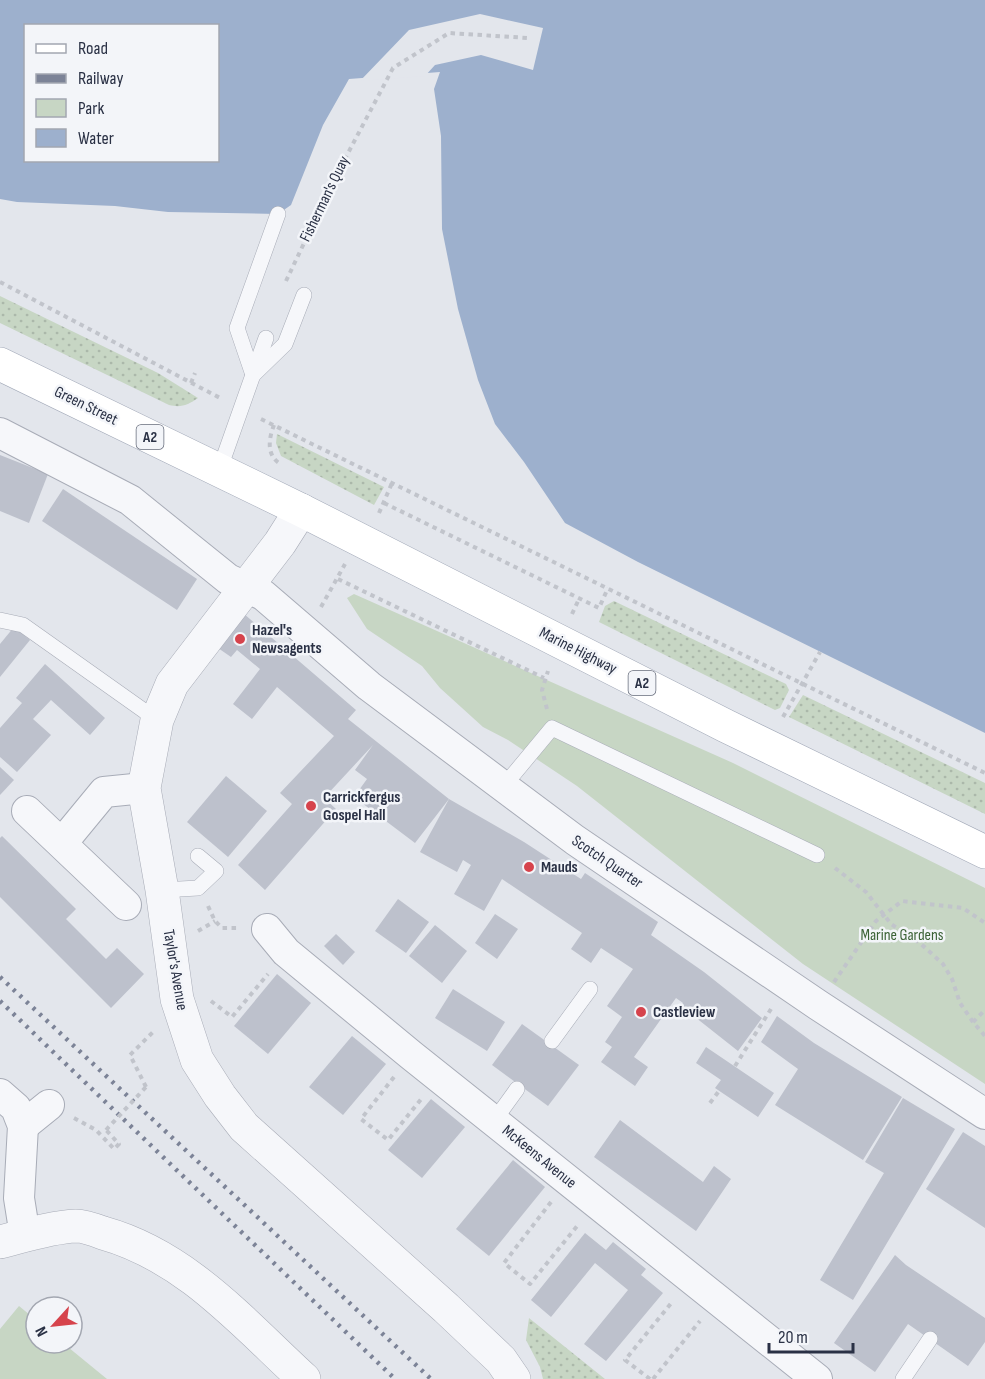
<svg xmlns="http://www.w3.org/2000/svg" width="985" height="1379" viewBox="0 0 985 1379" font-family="'Sofia Sans Condensed',sans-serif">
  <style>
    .grass { fill: url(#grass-dots) }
    .park { fill: #c7d6c4 }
    .water { fill: #9db0cd; fill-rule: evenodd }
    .pier { fill: #e3e6ec }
    .building { fill: #bdc1cc }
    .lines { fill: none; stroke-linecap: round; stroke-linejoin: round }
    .service-casing { stroke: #a8acb7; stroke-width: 16 }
    .minor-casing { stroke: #a8acb7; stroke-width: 32 }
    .tertiary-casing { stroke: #a8acb7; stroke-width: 34 }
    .primary-casing { stroke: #a2a9b8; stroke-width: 34 }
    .path { stroke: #c1c4cb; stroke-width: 4; stroke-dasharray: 4.5 4.5; stroke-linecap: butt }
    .service { stroke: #f6f7fa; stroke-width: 15 }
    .minor { stroke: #f6f7fa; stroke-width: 30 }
    .tertiary { stroke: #f6f7fa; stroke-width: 33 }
    .primary { stroke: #fff; stroke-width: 33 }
    .rail { stroke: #7c8397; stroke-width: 4.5; stroke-dasharray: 3 6; stroke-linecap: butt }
    .path-bridge { stroke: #c1c4cb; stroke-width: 4; stroke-dasharray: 4.5 4.5; stroke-linecap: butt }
    .poi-dot { fill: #d6434c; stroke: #f3f5f9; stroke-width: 2 }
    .labels { text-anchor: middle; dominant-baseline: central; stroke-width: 5; stroke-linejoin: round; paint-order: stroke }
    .shield { fill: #f3f5f9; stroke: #666c7b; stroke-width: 1.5 }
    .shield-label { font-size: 15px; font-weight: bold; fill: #2a3145 }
    .street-label { font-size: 16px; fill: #2a3145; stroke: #f3f5f9 }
    .poi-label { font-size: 16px; font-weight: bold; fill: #2a3145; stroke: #f3f5f9; text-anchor: start }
    .park-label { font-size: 16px; fill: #3b6236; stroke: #f3f5f9 }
  </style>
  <defs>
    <pattern id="grass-dots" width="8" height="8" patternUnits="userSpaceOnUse" patternTransform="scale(1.5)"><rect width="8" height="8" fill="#c7d6c4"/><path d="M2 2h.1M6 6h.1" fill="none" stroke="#abb8aa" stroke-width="1.8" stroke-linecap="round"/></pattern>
  </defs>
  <rect width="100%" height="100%" fill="#e3e6ec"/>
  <g class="grass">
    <path d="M0,296l158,77 40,25c-10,7 -17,10 -29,7l-169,-82z"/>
    <polygon points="277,434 384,487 374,505 281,456 276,443"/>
    <polygon points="614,601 786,684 789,690 780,708 775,710 599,622 605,606"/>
    <polygon points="803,695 985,783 985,814 789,717"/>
    <polygon points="529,1318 605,1379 543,1379 540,1367 526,1340"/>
  </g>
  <g class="park">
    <polygon points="354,594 733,763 985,888 985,1084 803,964 577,786 508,740 483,727 440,688 422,666 367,629 347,598"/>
    <polygon points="19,1306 36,1320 36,1343 63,1343 107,1379 0,1379 0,1329"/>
  </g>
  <path class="water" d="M0,0h985v733l-347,-171 -73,-39 -41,-61 -29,-38 -17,-44 -20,-71 -16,-80 -1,-93 -7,-47 6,-17 -91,7 -26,46 -32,80 -13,9 -110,-2 -53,-6 -98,-4 -17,-3zM26,26h192v134h-192z"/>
  <polygon class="pier" points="480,14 543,28 533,70 481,55 435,65 425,76 360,81 409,30"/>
  <g class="building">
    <polygon points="0,455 48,474 29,523 0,511"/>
    <polygon points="63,489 197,579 177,610 42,521"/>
    <polygon points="243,613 356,710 348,719 449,799 415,843 354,797 367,779 355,770 373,745 324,798 336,809 265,890 238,865 292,804 280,793 334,736 277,687 252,719 233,704 260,669 237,650 231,657 218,648"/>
    <polygon points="14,627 30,640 0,677 0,644"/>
    <polygon points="45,664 105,718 90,735 51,700 33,719 51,735 17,772 0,757 0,728 22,703 16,698"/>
    <polygon points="0,767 14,780 0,795"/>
    <polygon points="226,776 267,811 228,857 187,822"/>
    <polygon points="449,799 524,842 581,879 585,873 658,922 651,935 704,972 762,1018 738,1051 681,1006 683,1003 676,998 634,1057 648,1067 635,1086 601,1062 612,1047 605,1042 622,1017 607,1006 633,969 601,948 591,963 571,949 582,933 502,879 484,911 454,894 471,865 463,860 457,872 420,852"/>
    <polygon points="2,836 76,909 66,919 106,959 117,948 144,974 111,1008 0,897 0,838"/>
    <polygon points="398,899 429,922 406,953 375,931"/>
    <polygon points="495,914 518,929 497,959 475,943"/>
    <polygon points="435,925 467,951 442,983 409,956"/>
    <polygon points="336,934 355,952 343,965 324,946"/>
    <polygon points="277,974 311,1003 268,1054 234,1026"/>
    <polygon points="453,989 505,1022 487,1051 435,1018"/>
    <polygon points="777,1016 814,1043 902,1097 863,1160 775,1105 798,1069 761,1042"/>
    <polygon points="522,1024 579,1065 548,1106 492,1065"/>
    <polygon points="352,1036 386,1064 343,1115 309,1087"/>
    <polygon points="706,1047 774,1093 758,1117 715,1088 721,1080 696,1063"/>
    <polygon points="903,1098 955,1129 853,1300 820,1280 884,1173 865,1162"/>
    <polygon points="431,1099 465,1127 422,1178 388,1150"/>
    <polygon points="620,1120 703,1182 714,1166 731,1179 696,1231 594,1157"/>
    <polygon points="963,1132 985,1146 985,1228 926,1189"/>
    <polygon points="513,1160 545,1187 489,1256 456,1229"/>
    <polygon points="585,1233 606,1250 613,1242 646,1269 641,1275 663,1293 606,1361 584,1344 628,1290 595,1263 551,1317 531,1300"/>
    <polygon points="895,1255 906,1265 985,1318 985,1342 968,1366 908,1324 875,1372 834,1343"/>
  </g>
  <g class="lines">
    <g class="service-casing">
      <g id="service">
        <polyline points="278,214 237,328 253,375 285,344 304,295"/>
        <polyline points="219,471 266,338"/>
        <polyline points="0,620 23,625 157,720"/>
        <polyline points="503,787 552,728 817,855"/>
        <polyline points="162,890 198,888 216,871 198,856"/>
        <polyline points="552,1041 590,989"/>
        <polyline points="494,1121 517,1089"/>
        <polyline points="903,1379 930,1339"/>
      </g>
    </g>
    <g class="minor-casing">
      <g id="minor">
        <polyline points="0,433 130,500 228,579 263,595 369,686 575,840 818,1005 985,1114"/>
        <polyline points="27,811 126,905"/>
        <polyline points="62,843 104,792 144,788"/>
        <polyline points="267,929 286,952 411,1055 817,1379"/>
        <polyline points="0,1094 16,1108 23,1126 19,1198 25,1236"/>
        <polyline points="23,1126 49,1105"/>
      </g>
    </g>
    <g class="tertiary-casing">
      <g id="tertiary">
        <polyline points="301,510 280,543 172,684 157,720 144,788 162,890 177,999 197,1060 220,1096 244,1127 446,1308 501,1360 514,1379"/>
        <path d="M0,1242c24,-6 51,-15 76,-16 8,0 19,4 27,7 83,23 140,90 201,146"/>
      </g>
    </g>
    <g class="primary-casing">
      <polyline id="primary" points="0,364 301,510 726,726 985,852"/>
    </g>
    <g class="path">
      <polyline points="286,281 338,172 393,68 449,33 528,38"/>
      <polyline points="0,282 222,399"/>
      <polyline points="191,383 195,373"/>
      <polyline points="261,419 985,773"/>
      <path d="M274,425c-5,13 -8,29 5,38"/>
      <polyline points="384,503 599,608 608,588"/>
      <polyline points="379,513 392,483"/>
      <polyline points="338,579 544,678"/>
      <polyline points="321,607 345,564"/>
      <polyline points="572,614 579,599"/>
      <polyline points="547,709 542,690 548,671"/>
      <polyline points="783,717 820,652"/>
      <polyline points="835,868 866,892 891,924 921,944 943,964 952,979 960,1003 973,1022 985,1036"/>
      <polyline points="208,906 215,921 222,928 239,928"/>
      <polyline points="198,931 215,921"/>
      <polyline points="834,982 876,921 902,901 963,908 985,923"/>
      <polyline points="211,1001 232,1017 268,974"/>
      <polyline points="973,1022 985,1010"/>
      <polyline points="735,1066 771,1009"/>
      <polyline points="394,1077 361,1119 388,1140 422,1098"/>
      <polyline points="146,1087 130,1055 155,1030"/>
      <polyline points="710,1103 719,1091"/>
      <polyline points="74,1118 96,1130 114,1149 119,1144 106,1130"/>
      <polyline points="551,1202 504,1263 530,1284 578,1225"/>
      <polyline points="650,1379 625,1360 673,1301"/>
      <polyline points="653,1379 700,1321"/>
    </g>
    <use href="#service" class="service"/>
    <use href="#minor" class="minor"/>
    <use href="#tertiary" class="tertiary"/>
    <use href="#primary" class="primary"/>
    <g class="rail">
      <polyline points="0,977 431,1379"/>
      <polyline points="0,1001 395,1379"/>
    </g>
    <polyline class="path-bridge" points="106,1130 146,1087"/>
  </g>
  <g class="poi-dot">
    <circle cx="240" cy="639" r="6"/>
    <circle cx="311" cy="806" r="6"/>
    <circle cx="529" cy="867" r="6"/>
    <circle cx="641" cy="1012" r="6"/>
  </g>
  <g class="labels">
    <g class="shield">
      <rect x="136.5" y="425" width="27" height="24" rx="4.5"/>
      <rect x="628.5" y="671" width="27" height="24" rx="4.5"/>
    </g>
    <g class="shield-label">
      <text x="150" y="437">A2</text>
      <text x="642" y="683">A2</text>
    </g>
    <g class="street-label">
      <text transform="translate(325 199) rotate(-64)">Fisherman's Quay</text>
      <text transform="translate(86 406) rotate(26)">Green Street</text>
      <text transform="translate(578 651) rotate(27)">Marine Highway</text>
      <text transform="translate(607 862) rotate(34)">Scotch Quarter</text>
      <text transform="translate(175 970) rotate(80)">Taylor's Avenue</text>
      <text transform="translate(539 1157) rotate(39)">McKeens Avenue</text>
    </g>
    <g class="poi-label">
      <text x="252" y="630">Hazel's<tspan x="252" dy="18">Newsagents</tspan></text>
      <text x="323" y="797">Carrickfergus<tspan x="323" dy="18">Gospel Hall</tspan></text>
      <text x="541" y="867">Mauds</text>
      <text x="653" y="1012">Castleview</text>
    </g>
    <g class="park-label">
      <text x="902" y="935">Marine Gardens</text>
    </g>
  </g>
  <rect x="24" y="24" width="195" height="138" fill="#f3f5f9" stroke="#a3a7b1" stroke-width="1.5"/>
  <rect x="36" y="44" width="30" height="9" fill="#ffffff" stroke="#a3a7b1" stroke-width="1.5"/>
  <text x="78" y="54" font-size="18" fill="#2a3145">Road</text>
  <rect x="36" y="74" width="30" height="9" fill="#7c8397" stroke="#a3a7b1" stroke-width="1.5"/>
  <text x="78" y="84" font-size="18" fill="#2a3145">Railway</text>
  <rect x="36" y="99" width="30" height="18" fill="#c7d6c4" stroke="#a3a7b1" stroke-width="1.5"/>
  <text x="78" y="114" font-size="18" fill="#2a3145">Park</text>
  <rect x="36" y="129" width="30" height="18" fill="#9db0cd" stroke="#a3a7b1" stroke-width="1.5"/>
  <text x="78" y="144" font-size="18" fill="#2a3145">Water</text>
  <g transform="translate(54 1325) rotate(243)"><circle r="28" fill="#f3f5f9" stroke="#a3a7b1" stroke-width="1.5"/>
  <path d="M0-4.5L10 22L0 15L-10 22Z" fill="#d6434c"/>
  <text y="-9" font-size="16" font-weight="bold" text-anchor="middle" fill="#2a3145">N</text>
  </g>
  <path d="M769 1343v9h84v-9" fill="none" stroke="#2a3145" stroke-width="3"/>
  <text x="778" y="1343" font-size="18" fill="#2a3145" stroke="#f3f5f9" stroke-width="4.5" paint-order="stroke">20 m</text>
</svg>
